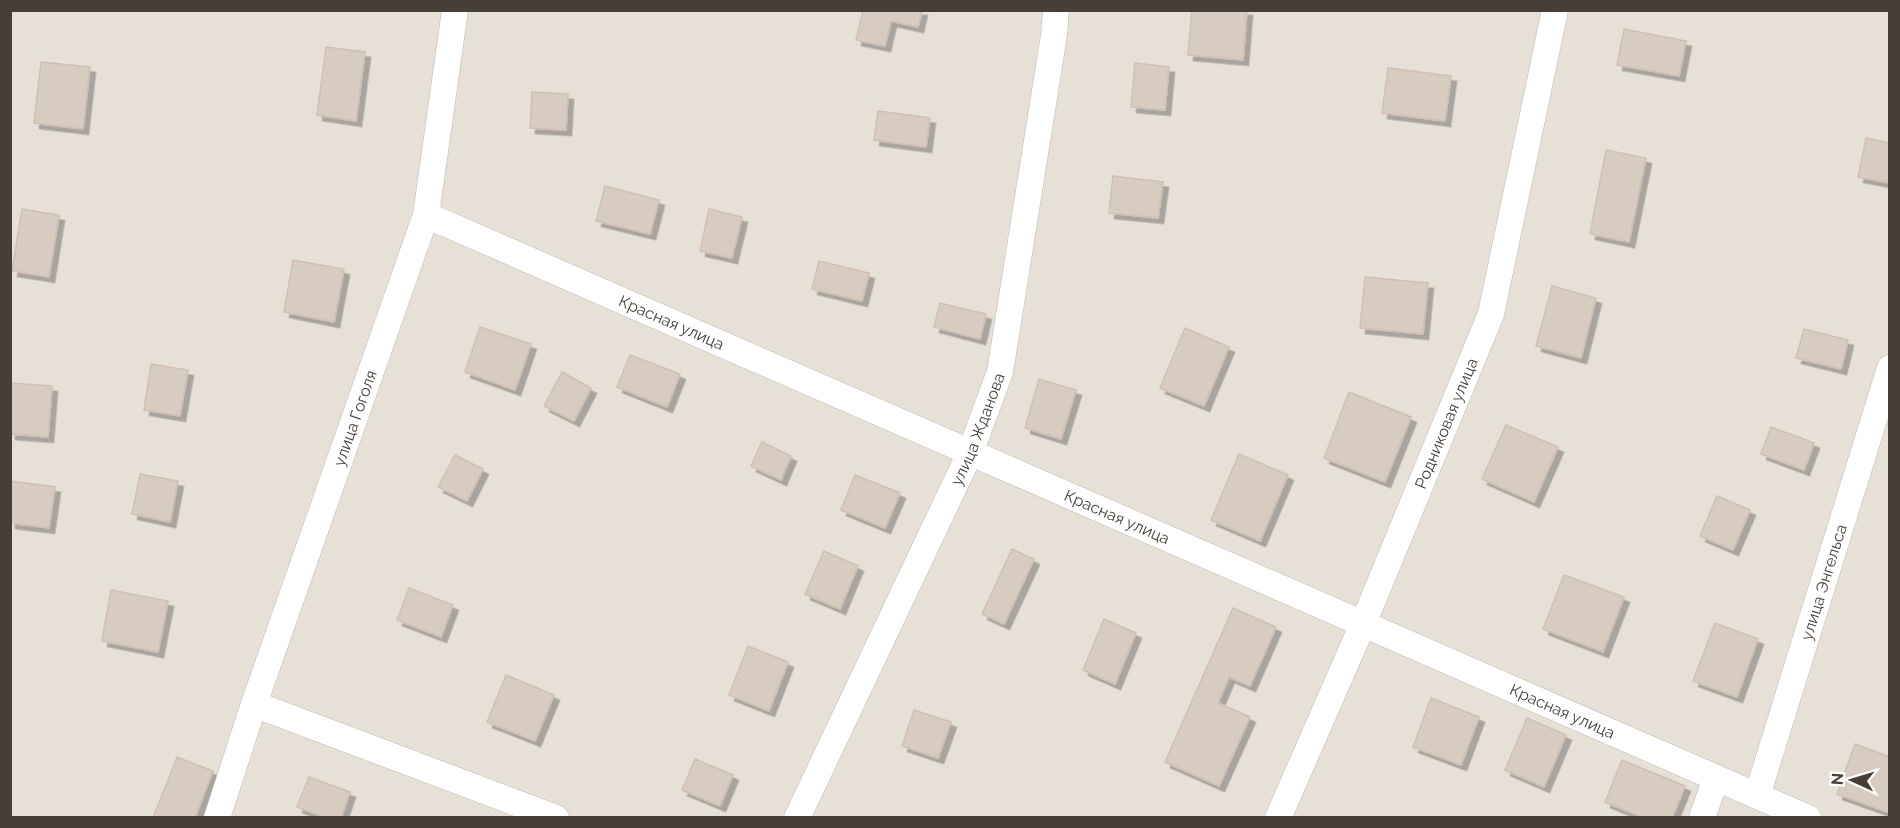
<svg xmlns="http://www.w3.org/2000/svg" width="1900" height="828" viewBox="0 0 1900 828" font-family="Raleway,sans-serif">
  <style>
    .residential { fill: #e7e0d6 }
    .building { fill: #d8ccc1; stroke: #d0c0b1; stroke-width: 1.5; filter: url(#shadow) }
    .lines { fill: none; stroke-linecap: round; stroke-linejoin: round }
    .street-casing { stroke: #c2b8ae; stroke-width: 27 }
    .street { stroke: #fff; stroke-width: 26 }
    .labels { text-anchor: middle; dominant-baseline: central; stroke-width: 5; stroke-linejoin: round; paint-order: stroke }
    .street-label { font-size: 16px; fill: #473f37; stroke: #fff }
  </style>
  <defs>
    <filter id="shadow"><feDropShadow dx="5.5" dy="5.5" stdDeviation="0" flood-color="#0004"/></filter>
  </defs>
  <rect width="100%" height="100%" fill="#f4efe8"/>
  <rect class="residential" x="11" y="11" width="1878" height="806"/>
  <g class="building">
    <polygon points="863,10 922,10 918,27 891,21 885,46 856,40"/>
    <polygon points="1192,10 1247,10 1243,60 1188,55"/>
    <polygon points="1624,29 1686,41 1679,76 1617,65"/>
    <polygon points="326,47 365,52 356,121 317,115"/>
    <polygon points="41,62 90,67 83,129 34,123"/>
    <polygon points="1135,63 1169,67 1165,110 1131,107"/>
    <polygon points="1388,68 1451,76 1445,121 1382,113"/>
    <polygon points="532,92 568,94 566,130 530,128"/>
    <polygon points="878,111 930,118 926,147 874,140"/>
    <polygon points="1866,138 1890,143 1890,183 1858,177"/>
    <polygon points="1606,150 1646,158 1629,242 1590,234"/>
    <polygon points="1113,176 1163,182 1158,218 1109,213"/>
    <polygon points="605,186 659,200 650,234 596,221"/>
    <polygon points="22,209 59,215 49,277 12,271"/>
    <polygon points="709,209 742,217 732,258 700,251"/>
    <polygon points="293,260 344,269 334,322 284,312"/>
    <polygon points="819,261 869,273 862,301 812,289"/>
    <polygon points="1365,277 1428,283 1423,334 1360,328"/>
    <polygon points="1552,286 1596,298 1581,358 1536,346"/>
    <polygon points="940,303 986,314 980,339 934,327"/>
    <polygon points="480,327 531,344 515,390 465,372"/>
    <polygon points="1185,328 1229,347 1204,406 1160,388"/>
    <polygon points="1804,329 1848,340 1841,369 1796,358"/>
    <polygon points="630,355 680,374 667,407 617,387"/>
    <polygon points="151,364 188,370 180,416 144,410"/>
    <polygon points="562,372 591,388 574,421 544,406"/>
    <polygon points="1039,379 1076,390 1061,439 1025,428"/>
    <polygon points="10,383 52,386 48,437 10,434"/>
    <polygon points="1349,392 1411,417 1385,482 1324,458"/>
    <polygon points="1506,425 1558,447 1534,502 1482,479"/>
    <polygon points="1771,427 1814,443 1804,470 1761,454"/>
    <polygon points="762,442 791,456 781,480 751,466"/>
    <polygon points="1239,454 1288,475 1260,541 1211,520"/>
    <polygon points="455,455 483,469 467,501 438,487"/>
    <polygon points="140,474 178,481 170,522 132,514"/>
    <polygon points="855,475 900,493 885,528 841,510"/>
    <polygon points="10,481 55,487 49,528 10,523"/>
    <polygon points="1717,496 1750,510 1733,550 1700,536"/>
    <polygon points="1012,549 1034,559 1004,624 982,614"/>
    <polygon points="824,551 858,566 840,609 805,594"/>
    <polygon points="1564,575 1624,597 1603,652 1543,629"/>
    <polygon points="409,588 453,605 441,637 397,620"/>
    <polygon points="111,590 168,601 158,652 102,641"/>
    <polygon points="1233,608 1276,627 1250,686 1229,677 1218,703 1250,717 1219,786 1165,762"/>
    <polygon points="1104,619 1136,633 1115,684 1083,670"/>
    <polygon points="1715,623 1758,639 1737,697 1693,681"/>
    <polygon points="748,646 788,662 769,711 729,695"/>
    <polygon points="506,675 554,695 535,741 487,722"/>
    <polygon points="1431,698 1479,717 1461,765 1413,747"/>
    <polygon points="914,710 951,722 938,758 902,746"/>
    <polygon points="1527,718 1566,735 1544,787 1505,770"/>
    <polygon points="1855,744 1890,757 1890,813 1837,794"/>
    <polygon points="177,757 213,771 195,818 153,818"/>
    <polygon points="695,759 733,775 720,806 682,790"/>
    <polygon points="1622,760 1685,786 1672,818 1644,818 1605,802"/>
    <polygon points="309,777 350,792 341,818 326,818 297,807"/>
  </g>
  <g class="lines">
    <g class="street-casing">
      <g id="street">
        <path id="s1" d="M426,215l1382,603"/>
        <polyline points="254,704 556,818"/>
        <path id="s2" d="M1757,796l133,-428"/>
        <path id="s3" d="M217,818l37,-114 172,-489 29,-205"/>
        <path id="s4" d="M797,818l173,-365 30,-81 54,-337 2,-25"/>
        <path id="s5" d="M1278,818l85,-194 128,-310 64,-304"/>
        <polyline points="1702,818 1716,778"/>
      </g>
    </g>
    <use href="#street" class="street"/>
  </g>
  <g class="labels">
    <g class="street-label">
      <text stroke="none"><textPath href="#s1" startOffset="268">Красная улица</textPath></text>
      <text stroke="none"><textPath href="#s3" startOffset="423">улица Гоголя</textPath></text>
      <text stroke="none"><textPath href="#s5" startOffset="429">Родниковая улица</textPath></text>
      <text stroke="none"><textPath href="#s4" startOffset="429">улица Жданова</textPath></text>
      <text stroke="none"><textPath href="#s1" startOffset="754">Красная улица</textPath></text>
      <text stroke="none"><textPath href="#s2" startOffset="224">улица Энгельса</textPath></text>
      <text stroke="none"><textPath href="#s1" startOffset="1240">Красная улица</textPath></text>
    </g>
  </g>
  <rect width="1900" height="828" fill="none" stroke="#473f37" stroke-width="24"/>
  <g transform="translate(1852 780) rotate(274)" stroke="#ffffff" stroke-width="4.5" paint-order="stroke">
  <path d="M0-4.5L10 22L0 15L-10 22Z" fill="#473f37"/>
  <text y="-9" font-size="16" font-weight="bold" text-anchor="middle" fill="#473f37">N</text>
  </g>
</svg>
